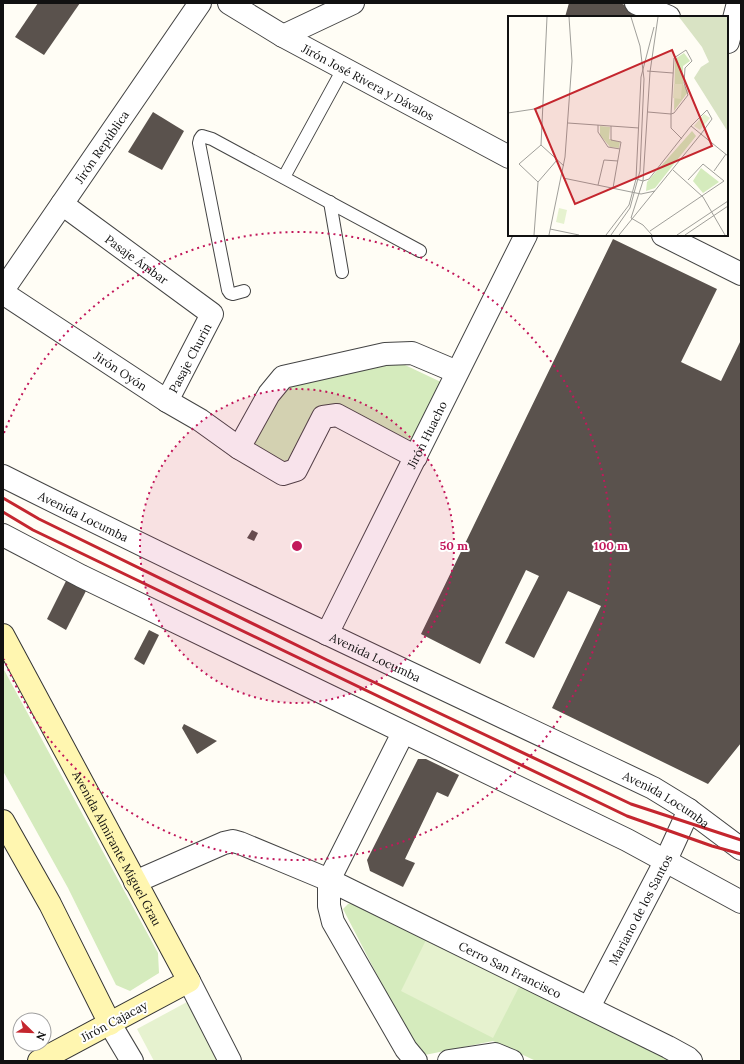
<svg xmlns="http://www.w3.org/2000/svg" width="744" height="1064" viewBox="0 0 744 1064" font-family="Lora,serif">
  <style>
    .green { fill: #d5ebbd }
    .pitch { fill: #e6f2cf }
    .building { fill: #5a524d }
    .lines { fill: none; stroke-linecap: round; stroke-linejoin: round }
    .lane-casing { stroke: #444; stroke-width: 14 }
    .street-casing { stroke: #444; stroke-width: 24 }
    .secondary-casing { stroke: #333; stroke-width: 24 }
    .lane { stroke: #fff; stroke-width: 12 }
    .street { stroke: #fff; stroke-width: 22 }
    .secondary { stroke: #fff6b0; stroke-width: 22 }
    .rail { stroke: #c4262e; stroke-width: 3 }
    .ring { fill: none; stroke: #c2185b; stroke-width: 2; stroke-dasharray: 2 4 }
    .labels { text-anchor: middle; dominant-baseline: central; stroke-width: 4; stroke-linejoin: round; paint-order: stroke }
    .street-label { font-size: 12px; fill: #111; stroke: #fff }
    .inset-road { fill: none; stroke: #a09f9a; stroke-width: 1 }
    .view { fill: #c4262e; fill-opacity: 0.15; stroke: #c4262e; stroke-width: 2 }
    .inset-edge { fill: none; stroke: #111; stroke-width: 2 }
    .centre { fill: #c2185b; stroke: #fff; stroke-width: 2 }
    .ring-label { font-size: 12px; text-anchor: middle; font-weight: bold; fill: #c2185b; stroke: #fff; stroke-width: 4; stroke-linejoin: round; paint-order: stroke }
  </style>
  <rect width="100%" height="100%" fill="#fffdf5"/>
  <g class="green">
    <polygon points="386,356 443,383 415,442 334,406 288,469 249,446 279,386"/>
    <polygon points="3,668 158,953 159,973 130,991 116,985 68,888 3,771"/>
    <polygon points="364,900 674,1061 536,1061 493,1041 425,1055 413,1051 406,1031 343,909 348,904"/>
  </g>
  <g class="pitch">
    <polygon points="426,940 519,987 493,1038 401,991"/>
    <polygon points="187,1002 219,1061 154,1061 137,1029"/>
  </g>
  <g class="building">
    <polygon points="38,3 80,3 44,55 15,37"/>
    <polygon points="569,3 620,3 639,11 636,17 565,17"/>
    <polygon points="153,112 184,131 162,170 128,152"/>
    <polygon points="613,239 717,289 681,362 721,381 741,340 741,743 708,784 552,708 601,606 568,591 534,658 505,643 539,576 526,570 480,664 421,634"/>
    <polygon points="252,530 258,533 254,541 247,538"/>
    <polygon points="67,579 87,589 66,630 47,619"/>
    <polygon points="149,630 159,635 144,665 134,659"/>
    <polygon points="184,724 217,741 197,754 182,728"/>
    <polygon points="418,759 426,759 459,775 448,797 437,792 405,859 415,863 403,887 370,871 367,860"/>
  </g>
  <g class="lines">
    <g class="lane-casing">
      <g id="lane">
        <polyline points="284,177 343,69"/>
        <polyline points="330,202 342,272"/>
        <polyline points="244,291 233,294 230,293 228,290 199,143 200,139 202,136 212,139 420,251"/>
      </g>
    </g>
    <g class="street-casing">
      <g id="street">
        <path id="s1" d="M229,3l54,33 226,121"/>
        <polyline points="636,3 669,17"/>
        <polyline points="283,36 353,3"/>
        <polyline points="728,42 738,3"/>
        <path id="s2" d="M62,204l150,110 -45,87"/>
        <polyline points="663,235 741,274"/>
        <path id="s3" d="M3,290l197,-287"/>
        <path id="s4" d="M3,293l164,108 33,19 39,28 44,26 13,-4 27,-53 14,-2 79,42"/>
        <polyline points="239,448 269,394 283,377 385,354 412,353 457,372"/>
        <path id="s5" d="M3,476c215,108 433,209 650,312l36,22 52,39"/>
        <polyline points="3,535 81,576 627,840 741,902"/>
        <path id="s6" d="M327,634l199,-399"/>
        <polyline points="403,733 329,880 329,906 333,922 406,1049 416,1061"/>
        <path id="s7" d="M135,882l89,-39 9,-2 7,2 89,37 339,167 20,11 3,3"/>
        <polyline points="189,981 230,1061"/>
        <path id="s8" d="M589,1007l77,-147 23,-50"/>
        <polyline points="110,1024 132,1061"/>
        <polyline points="449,1061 495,1054 512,1061"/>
      </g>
    </g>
    <g class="secondary-casing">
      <g id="secondary">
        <path id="s9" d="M3,635l186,346 -150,80"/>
        <polyline points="3,821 50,904 110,1024"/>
      </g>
    </g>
    <use href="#lane" class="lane"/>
    <use href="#street" class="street"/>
    <use href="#secondary" class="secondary"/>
    <g class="rail">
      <polyline points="3,498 39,519 327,660 631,804 741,840"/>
      <polyline points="3,512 33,530 627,816 712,846 741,854"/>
    </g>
  </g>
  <circle cx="297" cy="546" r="157" fill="#c2185b" fill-opacity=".12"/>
  <g class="ring">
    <circle cx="297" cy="546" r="157"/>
    <path d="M4 433A314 314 0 1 1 4 659"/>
  </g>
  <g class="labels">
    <g class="street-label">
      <text stroke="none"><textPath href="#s1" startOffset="160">Jirón José Rivera y Dávalos</textPath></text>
      <text stroke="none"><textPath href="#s3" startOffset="174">Jirón República</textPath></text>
      <text stroke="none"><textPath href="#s2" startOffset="93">Pasaje Ámbar</textPath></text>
      <text transform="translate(190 358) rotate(-62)">Pasaje Churin</text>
      <text stroke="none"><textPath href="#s4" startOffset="141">Jirón Oyón</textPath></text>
      <text stroke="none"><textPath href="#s6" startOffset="223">Jirón Huacho</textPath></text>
      <text stroke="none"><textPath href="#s5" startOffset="90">Avenida Locumba</textPath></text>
      <text stroke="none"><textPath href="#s5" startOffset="414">Avenida Locumba</textPath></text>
      <text stroke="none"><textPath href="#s5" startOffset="738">Avenida Locumba</textPath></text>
      <text stroke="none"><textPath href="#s9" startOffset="242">Avenida Almirante Miguel Grau</textPath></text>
      <text stroke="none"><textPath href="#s8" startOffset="110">Mariano de los Santos</textPath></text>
      <text stroke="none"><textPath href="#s7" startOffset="412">Cerro San Francisco</textPath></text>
      <text transform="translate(114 1021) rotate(-28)">Jirón Cajacay</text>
    </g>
  </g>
  <g transform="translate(508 16)">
    <rect width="220" height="220" fill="#fffdf5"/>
    <path d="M176,37l6,8 -7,5v18l5,8 -14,19 1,-52zM92,110l10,1 -1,12 11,3 -1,6 -9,-1 -10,-12zM184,115l4,5 -41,52 -9,3 1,-9zM193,152l18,14 -16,11 -10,-12z" fill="#d5ebbd"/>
    <path d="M171,1h49v115l-34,-54 7,-11 8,-5 -7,-15z" fill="#d9e3c4"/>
    <path d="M166,68h8l-1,15 -8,-1zM196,98l6,4 -10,12 -6,-4zM51,192l8,2 -3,14 -8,-2z" fill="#e6f2cf"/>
    <path class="inset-road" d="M139,55l26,2M140,96l23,2 3,-1 14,-18 -4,-12 1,-15 7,-7 -6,-11 -12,8 -3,56v14l11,11M0,97l33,-5M60,107l71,5M90,109v7l10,15 12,2M103,110v14l10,2 -8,46M183,110l16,-16 5,9 -11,15M33,129l23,21M11,148l22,-19 6,-128M11,148l19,18M165,154l30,27 22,38M206,155l12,-17M55,162l78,16 14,-3M128,163l5,-102 13,-50M90,169l6,-25 14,1M42,213l29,6M142,215l74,-50 -21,-17 -15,16M26,219l4,-53 19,-22M41,219l16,-78 7,-96 -3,-44M98,219l23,-30 7,-26 7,2 6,-2 42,-53 37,30M103,219l19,-27 10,-37 4,-92 -4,-33 -9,-29M111,219l82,-101M144,219l-9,-10 -12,-7 12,-37 7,-109 8,-55M169,219l51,-34M177,219l43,-29"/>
    <path class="view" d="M164,34l40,96 -137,58 -40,-95z"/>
    <rect width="220" height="220" class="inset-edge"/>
  </g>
  <circle cx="297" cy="546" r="6" class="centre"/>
  <g class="ring-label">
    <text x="454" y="550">50 m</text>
    <text x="611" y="550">100 m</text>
  </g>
  <rect width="744" height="1064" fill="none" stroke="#111111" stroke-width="8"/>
  <g transform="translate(32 1032) rotate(113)"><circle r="19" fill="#ffffff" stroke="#a0a0a0"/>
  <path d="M0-3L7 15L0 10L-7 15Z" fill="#c4262e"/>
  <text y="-6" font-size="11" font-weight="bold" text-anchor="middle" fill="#111111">N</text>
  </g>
</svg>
